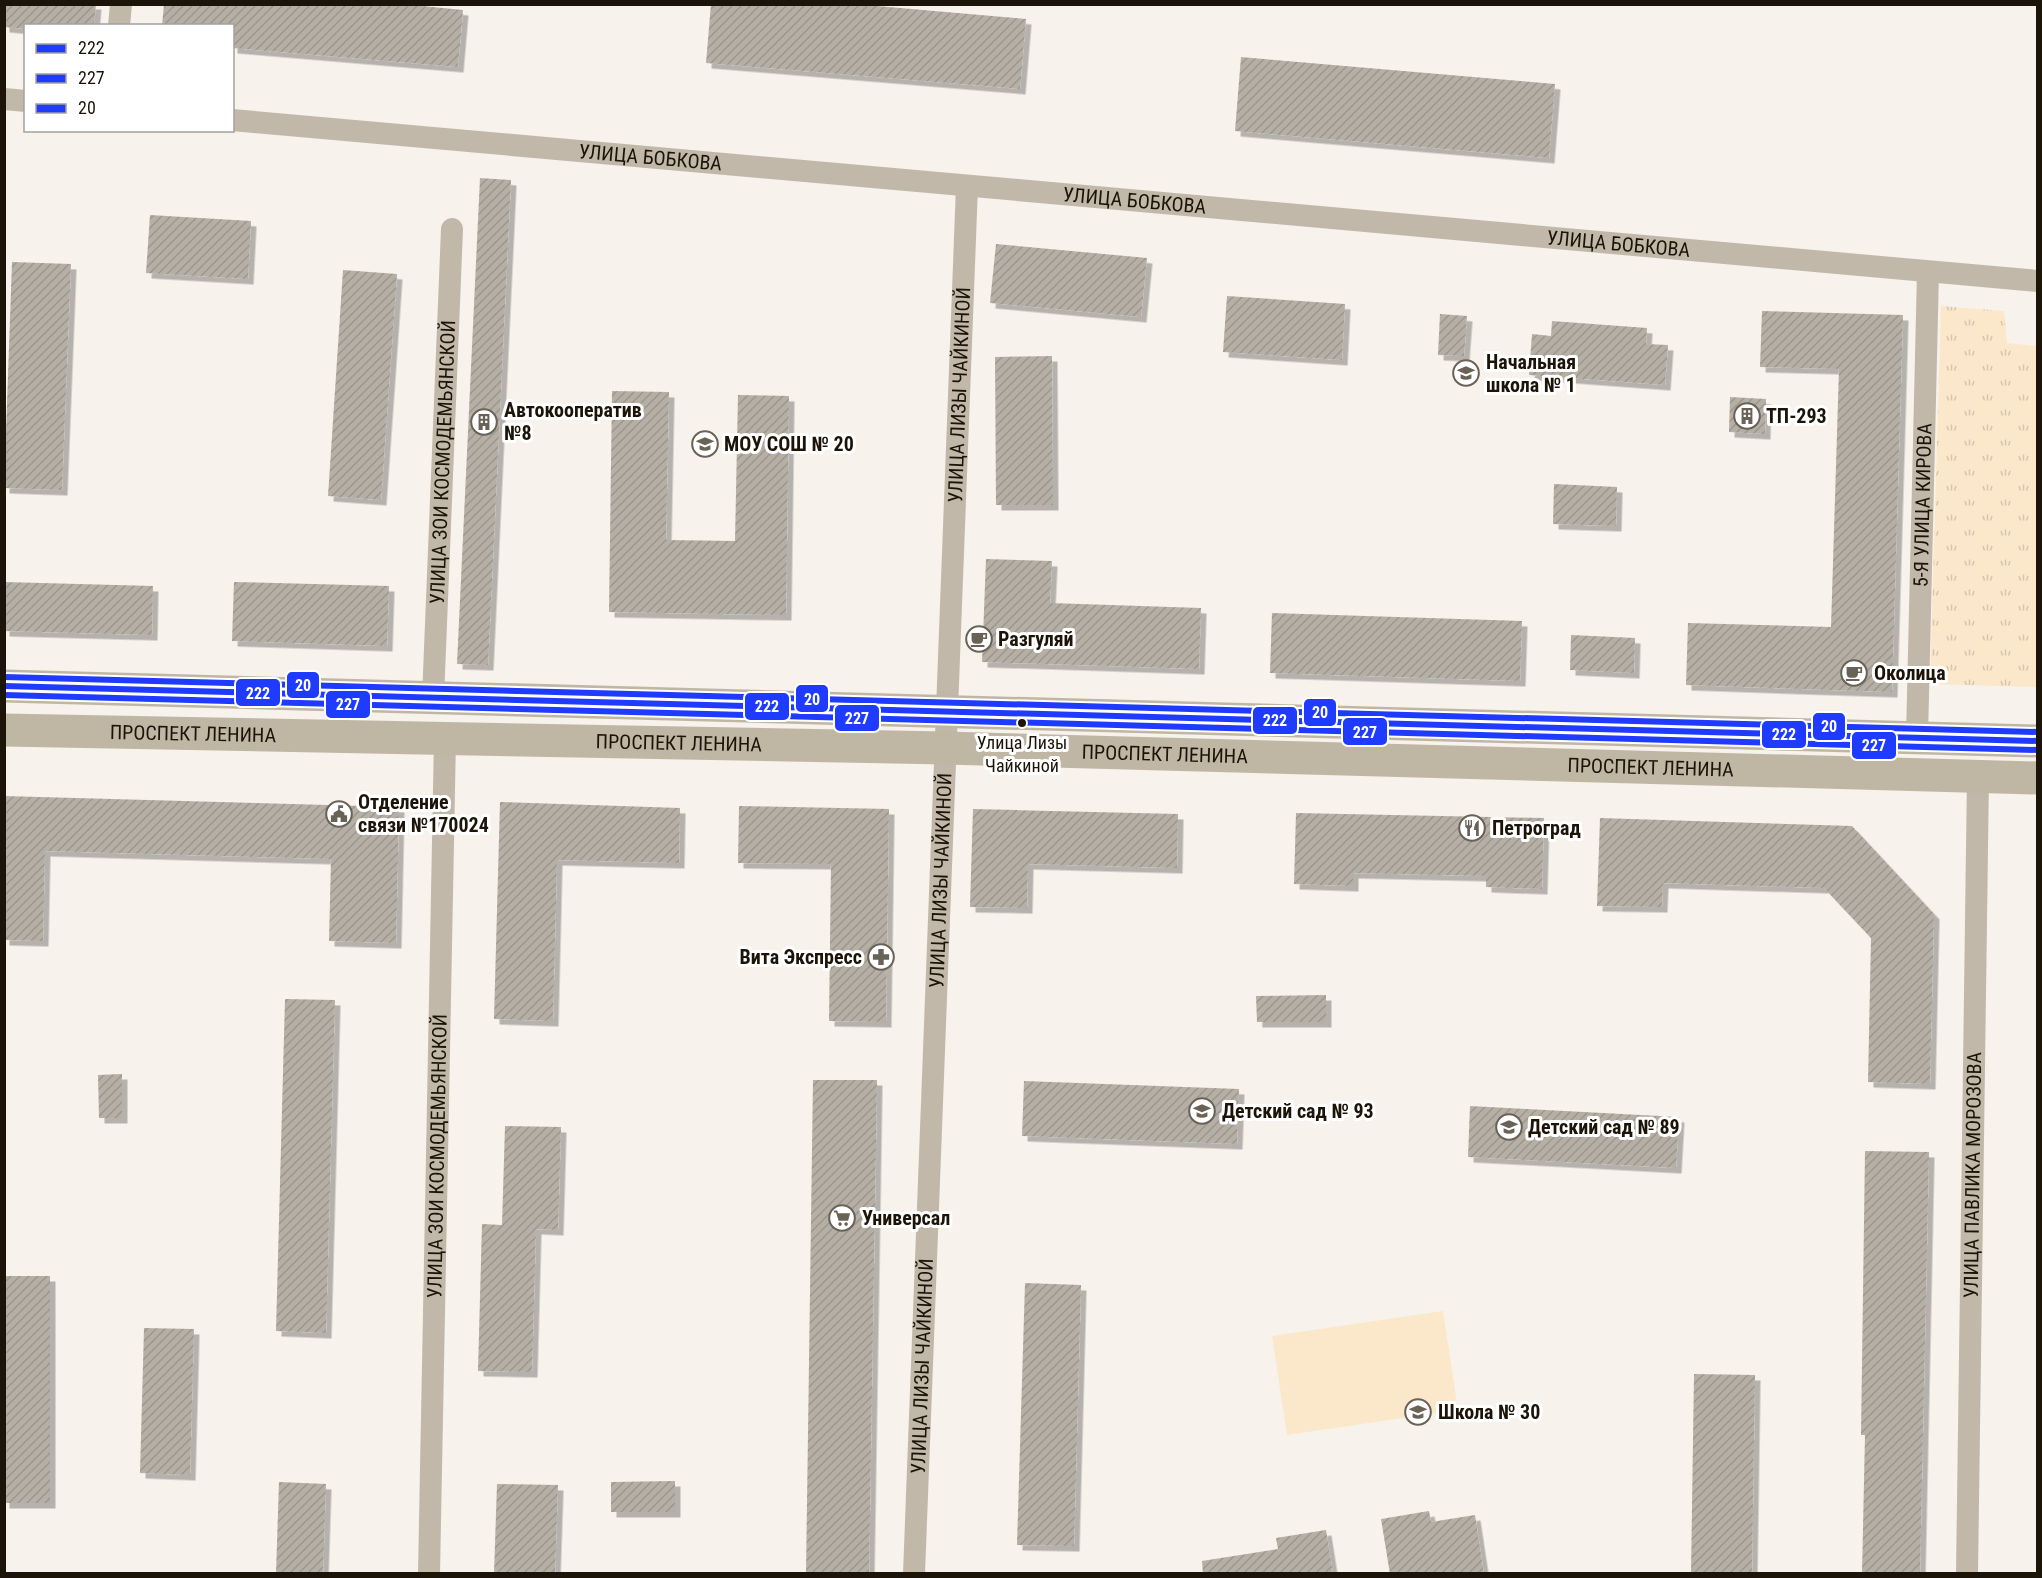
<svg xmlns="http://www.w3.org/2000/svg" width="2042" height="1578" viewBox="0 0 2042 1578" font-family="'Roboto Condensed',sans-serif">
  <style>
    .grass { fill: #fbe8cb }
    .park { fill: url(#park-tufts) }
    .building { fill: url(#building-hatch); filter: url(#shadow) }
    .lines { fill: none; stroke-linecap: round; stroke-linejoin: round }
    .minor { stroke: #c1b8aa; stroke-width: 22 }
    .primary { stroke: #c0b6a4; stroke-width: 33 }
    .bus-1-casing { stroke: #fff; stroke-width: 10 }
    .bus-2-casing { stroke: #fff; stroke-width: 10 }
    .bus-3-casing { stroke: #fff; stroke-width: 10 }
    .bus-1 { stroke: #1f3bff; stroke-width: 6 }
    .bus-2 { stroke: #1f3bff; stroke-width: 6 }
    .bus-3 { stroke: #1f3bff; stroke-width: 6 }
    .bus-dot { fill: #1c1408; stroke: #fff; stroke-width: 2 }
    .labels { text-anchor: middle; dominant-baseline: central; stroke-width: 6; stroke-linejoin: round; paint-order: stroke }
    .bus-label { font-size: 18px; fill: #1c1408; stroke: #fff }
    .street-label { font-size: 20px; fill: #1c1408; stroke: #fff }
    .poi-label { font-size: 20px; font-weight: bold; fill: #1c1408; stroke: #fff; text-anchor: start }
    .line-badge { stroke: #fff; stroke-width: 2 }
    .badge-label { font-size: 16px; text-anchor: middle; font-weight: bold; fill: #fff }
  </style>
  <defs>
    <pattern id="park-tufts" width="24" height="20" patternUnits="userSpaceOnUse" patternTransform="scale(1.5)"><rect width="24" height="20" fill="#fbe8cb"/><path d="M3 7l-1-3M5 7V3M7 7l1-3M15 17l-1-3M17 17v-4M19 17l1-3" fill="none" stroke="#d7c6ad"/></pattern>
    <pattern id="building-hatch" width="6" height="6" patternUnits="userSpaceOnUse" patternTransform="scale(1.5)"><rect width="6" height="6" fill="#b6afa6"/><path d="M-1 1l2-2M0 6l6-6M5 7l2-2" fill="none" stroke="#9c968d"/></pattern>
    <filter id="shadow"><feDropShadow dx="5.5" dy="5.5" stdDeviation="0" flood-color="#0004"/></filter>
  </defs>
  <rect width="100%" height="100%" fill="#f7f2eb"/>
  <polygon class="grass" points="1443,1311 1458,1410 1287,1435 1272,1336"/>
  <polygon class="park" points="1941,306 2004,311 2007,343 2037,346 2037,687 1930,684"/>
  <g class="building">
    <polygon points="4,4 96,4 94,26 26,26 26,29 4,27"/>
    <polygon points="164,4 402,4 463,10 458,67 232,48 232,26 162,26"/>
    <polygon points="711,4 854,4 1026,19 1020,89 706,63"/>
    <polygon points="1241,57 1555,84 1549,158 1235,131"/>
    <polygon points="480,178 511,180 488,665 457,664"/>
    <polygon points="150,215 251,221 248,279 146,273"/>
    <polygon points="996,244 1147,258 1141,317 990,303"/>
    <polygon points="12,262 71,264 62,490 4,488"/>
    <polygon points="343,270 397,274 381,500 328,496"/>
    <polygon points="1227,296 1345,304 1342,360 1223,352"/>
    <polygon points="1762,311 1903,315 1892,692 1686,685 1688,623 1831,627 1839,369 1760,367"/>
    <polygon points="1440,314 1467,316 1464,356 1438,355"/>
    <polygon points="1552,321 1647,328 1646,344 1668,345 1665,385 1529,375 1532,334 1551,336"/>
    <polygon points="1052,356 1053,505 996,505 995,357"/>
    <polygon points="612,391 669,392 666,540 735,541 738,395 789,396 786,615 609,612"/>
    <polygon points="1730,397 1766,399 1765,434 1729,432"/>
    <polygon points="1554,484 1617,487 1616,526 1553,524"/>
    <polygon points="986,559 1052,561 1050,603 1201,608 1199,669 982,662"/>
    <polygon points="4,582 153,586 152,635 4,631"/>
    <polygon points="234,582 389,586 387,646 232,641"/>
    <polygon points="1272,613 1522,621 1520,681 1270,673"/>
    <polygon points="1571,635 1635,638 1634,673 1570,670"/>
    <polygon points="4,796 399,807 396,943 329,941 331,859 45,851 43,941 4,940"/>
    <polygon points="500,802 680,808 679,863 557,860 553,1021 494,1019"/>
    <polygon points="739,806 889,809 886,1022 829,1021 831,864 738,863"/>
    <polygon points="973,809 1178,814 1177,868 1028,864 1027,908 970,907"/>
    <polygon points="1296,813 1544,818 1542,889 1486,887 1486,876 1353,873 1353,886 1294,884"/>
    <polygon points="1600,818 1852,826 1934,914 1930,1084 1868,1082 1871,938 1824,888 1663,883 1662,907 1597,906"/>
    <polygon points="1326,995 1326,1022 1257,1022 1256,996"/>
    <polygon points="285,999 335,1000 326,1333 276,1331"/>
    <polygon points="122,1074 122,1118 99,1118 98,1075"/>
    <polygon points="813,1080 877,1080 869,1574 806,1574"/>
    <polygon points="1024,1081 1239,1089 1237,1144 1022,1136"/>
    <polygon points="1470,1106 1679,1117 1676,1168 1468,1157"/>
    <polygon points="505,1126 561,1127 558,1230 536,1229 532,1372 478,1371 482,1224 502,1225"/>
    <polygon points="1865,1151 1929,1152 1920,1574 1862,1574 1865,1435 1861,1435"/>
    <rect x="4" y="1276" width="46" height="227"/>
    <polygon points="1025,1283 1081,1285 1074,1546 1017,1545"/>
    <polygon points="144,1328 194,1329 190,1475 140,1473"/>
    <polygon points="1694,1374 1755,1375 1752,1574 1691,1574"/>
    <polygon points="675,1481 675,1512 611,1512 611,1482"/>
    <polygon points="279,1482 326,1484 323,1574 276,1574"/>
    <polygon points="497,1484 558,1485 555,1574 494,1574"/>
    <polygon points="1429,1511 1431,1522 1475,1515 1484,1574 1390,1574 1381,1519"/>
    <polygon points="1326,1530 1333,1574 1203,1574 1202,1561 1278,1549 1276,1538"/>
  </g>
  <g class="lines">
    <g class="minor">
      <polyline points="119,26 121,4"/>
      <polyline points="4,99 26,101"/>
      <path id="s1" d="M232,120l1806,161"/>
      <path id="s2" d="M433,698l19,-469"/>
      <path id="s3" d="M1917,737l11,-465"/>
      <path id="s4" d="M429,1574l16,-837"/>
      <path id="s5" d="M914,1574l53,-1388"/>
      <path id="s6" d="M1967,1574l11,-798"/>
    </g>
    <g class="primary">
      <polyline points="4,686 2038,741"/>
      <path id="s7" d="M4,730l941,18 1093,30"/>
    </g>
    <g class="bus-1-casing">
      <polyline id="bus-1" points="4,686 2038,741"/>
    </g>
    <g class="bus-2-casing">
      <polyline id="bus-2" points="4,695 2038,750"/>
    </g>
    <g class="bus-3-casing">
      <polyline id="bus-3" points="4,677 2038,732"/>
    </g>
    <use href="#bus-1" class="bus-1"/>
    <use href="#bus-2" class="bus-2"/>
    <use href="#bus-3" class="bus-3"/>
  </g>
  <defs>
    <g id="school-ring" transform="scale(1.35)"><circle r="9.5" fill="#fff" stroke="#696257" stroke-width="1.5"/><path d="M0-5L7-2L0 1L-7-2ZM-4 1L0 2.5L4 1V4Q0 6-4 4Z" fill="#696257"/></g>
    <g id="building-ring" transform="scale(1.35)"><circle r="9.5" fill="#fff" stroke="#696257" stroke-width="1.5"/><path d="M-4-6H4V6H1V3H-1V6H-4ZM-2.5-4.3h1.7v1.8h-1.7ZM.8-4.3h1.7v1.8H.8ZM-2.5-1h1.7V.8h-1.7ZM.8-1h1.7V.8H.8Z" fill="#696257"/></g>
    <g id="cafe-ring" transform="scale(1.35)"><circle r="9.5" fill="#fff" stroke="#696257" stroke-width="1.5"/><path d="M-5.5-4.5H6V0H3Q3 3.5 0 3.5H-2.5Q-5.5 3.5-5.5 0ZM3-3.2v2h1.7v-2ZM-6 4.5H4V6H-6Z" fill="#696257"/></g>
    <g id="civic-ring" transform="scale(1.35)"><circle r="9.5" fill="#fff" stroke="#696257" stroke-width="1.5"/><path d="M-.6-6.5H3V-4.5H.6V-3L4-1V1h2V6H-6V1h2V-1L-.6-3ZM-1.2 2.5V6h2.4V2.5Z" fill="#696257"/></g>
    <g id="restaurant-ring" transform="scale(1.35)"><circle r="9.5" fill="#fff" stroke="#696257" stroke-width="1.5"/><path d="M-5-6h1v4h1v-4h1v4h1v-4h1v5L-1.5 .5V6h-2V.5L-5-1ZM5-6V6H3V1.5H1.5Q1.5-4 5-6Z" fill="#696257"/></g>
    <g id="pharmacy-ring" transform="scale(1.35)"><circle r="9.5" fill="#fff" stroke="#696257" stroke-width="1.5"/><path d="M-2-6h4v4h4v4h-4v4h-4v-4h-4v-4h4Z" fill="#696257"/></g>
    <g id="supermarket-ring" transform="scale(1.35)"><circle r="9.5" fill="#fff" stroke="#696257" stroke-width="1.5"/><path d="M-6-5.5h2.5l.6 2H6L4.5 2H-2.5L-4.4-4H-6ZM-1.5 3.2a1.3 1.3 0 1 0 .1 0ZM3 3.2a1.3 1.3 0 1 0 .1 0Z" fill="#696257"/></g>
  </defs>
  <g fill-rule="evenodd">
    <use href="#school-ring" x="1466" y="373"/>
    <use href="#building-ring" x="1747" y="416"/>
    <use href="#building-ring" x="484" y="422"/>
    <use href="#school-ring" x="705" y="444"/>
    <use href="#cafe-ring" x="979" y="639"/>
    <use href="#cafe-ring" x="1854" y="673"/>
    <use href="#civic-ring" x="339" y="814"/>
    <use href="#restaurant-ring" x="1472" y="828"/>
    <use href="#pharmacy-ring" x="881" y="957"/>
    <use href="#school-ring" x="1202" y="1111"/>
    <use href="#school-ring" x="1509" y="1127"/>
    <use href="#supermarket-ring" x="842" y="1218"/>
    <use href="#school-ring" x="1418" y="1412"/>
  </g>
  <circle class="bus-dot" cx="1022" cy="723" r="5"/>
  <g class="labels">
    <g class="bus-label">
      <text x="1022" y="742">Улица Лизы<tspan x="1022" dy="23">Чайкиной</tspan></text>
    </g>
    <g class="street-label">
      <text stroke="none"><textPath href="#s1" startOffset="420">УЛИЦА БОБКОВА</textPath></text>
      <text stroke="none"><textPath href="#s1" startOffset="906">УЛИЦА БОБКОВА</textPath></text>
      <text stroke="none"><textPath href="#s1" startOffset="1392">УЛИЦА БОБКОВА</textPath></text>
      <text stroke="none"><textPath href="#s5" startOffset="1180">УЛИЦА ЛИЗЫ ЧАЙКИНОЙ</textPath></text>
      <text stroke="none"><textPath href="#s2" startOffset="236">УЛИЦА ЗОИ КОСМОДЕМЬЯНСКОЙ</textPath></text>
      <text stroke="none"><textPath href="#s3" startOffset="232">5-Я УЛИЦА КИРОВА</textPath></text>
      <text stroke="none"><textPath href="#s7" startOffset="189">ПРОСПЕКТ ЛЕНИНА</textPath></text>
      <text stroke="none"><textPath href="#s7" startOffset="675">ПРОСПЕКТ ЛЕНИНА</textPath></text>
      <text stroke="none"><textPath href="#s7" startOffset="1161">ПРОСПЕКТ ЛЕНИНА</textPath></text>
      <text stroke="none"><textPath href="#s7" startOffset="1647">ПРОСПЕКТ ЛЕНИНА</textPath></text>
      <text stroke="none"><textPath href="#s5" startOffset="694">УЛИЦА ЛИЗЫ ЧАЙКИНОЙ</textPath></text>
      <text stroke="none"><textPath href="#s4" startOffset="418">УЛИЦА ЗОИ КОСМОДЕМЬЯНСКОЙ</textPath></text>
      <text stroke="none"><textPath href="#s6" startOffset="399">УЛИЦА ПАВЛИКА МОРОЗОВА</textPath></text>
      <text stroke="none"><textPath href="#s5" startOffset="208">УЛИЦА ЛИЗЫ ЧАЙКИНОЙ</textPath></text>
    </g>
    <g class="poi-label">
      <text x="1486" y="362">Начальная<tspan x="1486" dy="23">школа № 1</tspan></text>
      <text x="504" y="410">Автокооператив<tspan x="504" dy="23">№8</tspan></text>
      <text x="1766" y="416">ТП-293</text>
      <text x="724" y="444">МОУ СОШ № 20</text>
      <text x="998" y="639">Разгуляй</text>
      <text x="1874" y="673">Околица</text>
      <text x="358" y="802">Отделение<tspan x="358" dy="23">связи №170024</tspan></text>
      <text x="1492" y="828">Петроград</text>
      <text x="862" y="957" text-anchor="end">Вита Экспресс</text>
      <text x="1222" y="1111">Детский сад № 93</text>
      <text x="1528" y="1127">Детский сад № 89</text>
      <text x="862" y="1218">Универсал</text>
      <text x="1438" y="1412">Школа № 30</text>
    </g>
  </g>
  <g class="line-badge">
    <rect x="286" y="671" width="34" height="28" rx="6" fill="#1f3bff"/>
    <rect x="235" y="678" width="46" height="29" rx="6" fill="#1f3bff"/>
    <rect x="795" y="684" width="34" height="29" rx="6" fill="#1f3bff"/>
    <rect x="325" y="690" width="46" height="29" rx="6" fill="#1f3bff"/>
    <rect x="744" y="692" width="46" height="29" rx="6" fill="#1f3bff"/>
    <rect x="1303" y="698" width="34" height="29" rx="6" fill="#1f3bff"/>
    <rect x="834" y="704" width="46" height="28" rx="6" fill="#1f3bff"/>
    <rect x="1252" y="706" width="46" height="29" rx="6" fill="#1f3bff"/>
    <rect x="1812" y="712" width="34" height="29" rx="6" fill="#1f3bff"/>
    <rect x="1342" y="717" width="46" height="29" rx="6" fill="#1f3bff"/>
    <rect x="1761" y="720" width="46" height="29" rx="6" fill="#1f3bff"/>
    <rect x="1851" y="731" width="46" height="29" rx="6" fill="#1f3bff"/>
  </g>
  <g class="badge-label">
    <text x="303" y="691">20</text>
    <text x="258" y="699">222</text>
    <text x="812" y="705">20</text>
    <text x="348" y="710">227</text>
    <text x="767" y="712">222</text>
    <text x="1320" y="718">20</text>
    <text x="857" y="724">227</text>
    <text x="1275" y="726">222</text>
    <text x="1829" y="732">20</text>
    <text x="1365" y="738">227</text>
    <text x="1784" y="740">222</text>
    <text x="1874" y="751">227</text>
  </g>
  <rect width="2042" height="1578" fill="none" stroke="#1c1408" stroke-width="12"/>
  <rect x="24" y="24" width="210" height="108" fill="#ffffff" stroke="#a4a19c" stroke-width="1.5"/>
  <rect x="36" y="44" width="30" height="9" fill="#1f3bff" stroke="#a4a19c" stroke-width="1.5"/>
  <text x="78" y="54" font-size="18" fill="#1c1408">222</text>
  <rect x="36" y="74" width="30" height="9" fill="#1f3bff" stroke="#a4a19c" stroke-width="1.5"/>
  <text x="78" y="84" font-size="18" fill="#1c1408">227</text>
  <rect x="36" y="104" width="30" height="9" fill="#1f3bff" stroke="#a4a19c" stroke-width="1.5"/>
  <text x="78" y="114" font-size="18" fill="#1c1408">20</text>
</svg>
